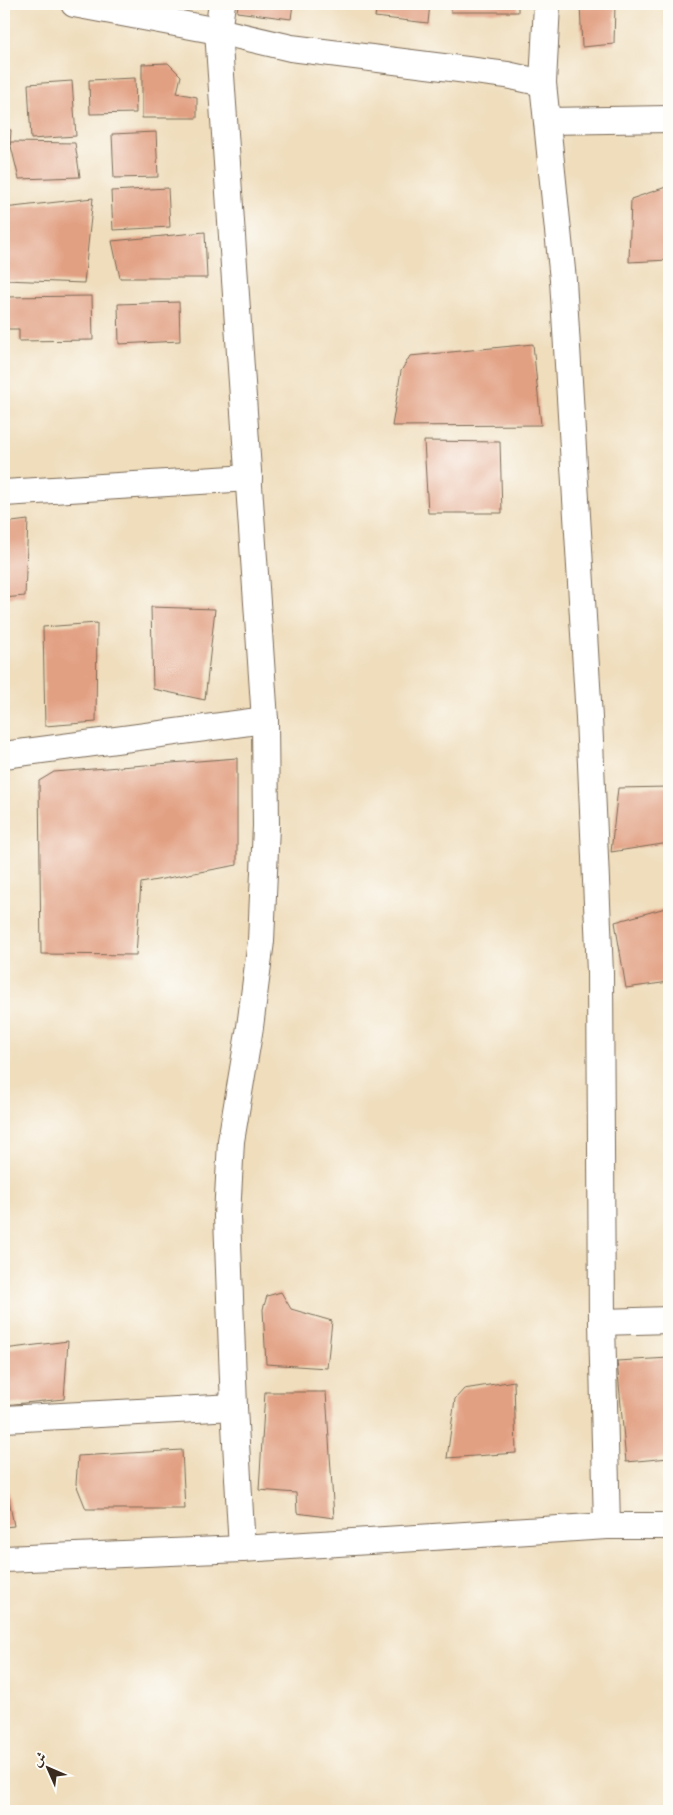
<svg xmlns="http://www.w3.org/2000/svg" width="673" height="1815" viewBox="0 0 673 1815" font-family="'IM FELL DW Pica',Amiri,serif">
  <style>
    .building { fill: #e2a083 }
    .lines { fill: none; stroke-linecap: round; stroke-linejoin: round }
    .street-casing { stroke: #7a6955; stroke-width: 28 }
    .street { stroke: #fff; stroke-width: 26 }
  </style>
  <rect width="100%" height="100%" fill="#fdfcf7"/>
  <filter id="ink" filterUnits="userSpaceOnUse"><feTurbulence type="fractalNoise" baseFrequency=".02" numOctaves="2"/><feDisplacementMap in="SourceGraphic" scale="10" xChannelSelector="R" yChannelSelector="G"/><feConvolveMatrix kernelMatrix="1 2 1 2 8 2 1 2 1" color-interpolation-filters="sRGB"/></filter>
  <filter id="wash" filterUnits="userSpaceOnUse"><feTurbulence type="fractalNoise" baseFrequency=".0096" numOctaves="4" result="noise"/><feDisplacementMap in="SourceGraphic" scale="20" xChannelSelector="R" yChannelSelector="G"/><feGaussianBlur stdDeviation="1.12" result="paint"/><feColorMatrix in="noise" values="0 0 0 0 0 0 0 0 0 0 0 0 0 0 0 0 0 1.4 0 .05"/><feComposite in="paint" operator="in"/></filter>
  <g filter="url(#wash)">
    <rect width="100%" height="100%" fill="#efddbc"/>
    <g id="blocks">
      <g class="building">
        <polygon points="238,4 293,4 291,19 237,12"/>
        <polygon points="329,4 355,4 354,8"/>
        <polygon points="377,4 430,4 428,23 375,17"/>
        <rect x="451" y="4" width="67" height="8"/>
        <polygon points="580,4 615,4 614,44 582,47"/>
        <polygon points="168,63 181,76 177,93 197,97 197,118 142,118 142,64"/>
        <polygon points="135,78 136,113 90,114 89,80"/>
        <polygon points="72,81 76,136 31,139 28,84"/>
        <polygon points="4,129 11,130 8,176 4,175"/>
        <polygon points="156,132 158,177 114,178 112,134"/>
        <polygon points="10,142 75,143 80,177 19,179"/>
        <polygon points="669,186 669,260 629,262 631,199"/>
        <polygon points="168,188 170,227 113,230 111,191"/>
        <polygon points="93,198 84,283 4,280 4,208"/>
        <polygon points="205,232 207,278 120,278 112,241"/>
        <polygon points="92,296 93,340 19,341 19,329 4,329 4,297"/>
        <polygon points="179,302 180,341 119,344 118,304"/>
        <polygon points="533,344 541,425 392,426 401,371 410,356"/>
        <polygon points="424,441 500,442 502,513 428,513"/>
        <polygon points="28,520 25,596 4,598 4,523"/>
        <polygon points="151,607 215,609 205,700 153,689"/>
        <polygon points="97,623 96,722 45,726 43,627"/>
        <polygon points="237,758 237,865 141,883 136,955 41,954 39,781 54,772"/>
        <polygon points="669,787 669,843 611,852 618,788"/>
        <polygon points="669,907 669,982 626,988 615,922"/>
        <polygon points="281,1292 291,1309 332,1321 327,1368 266,1364 263,1309 267,1296"/>
        <polygon points="68,1341 64,1399 4,1405 4,1349"/>
        <polygon points="669,1358 669,1458 626,1462 617,1361"/>
        <polygon points="514,1381 516,1453 447,1458 455,1399 464,1389"/>
        <polygon points="265,1392 326,1392 334,1518 297,1513 296,1493 259,1490"/>
        <polygon points="182,1450 185,1509 86,1509 76,1484 78,1456"/>
        <polygon points="4,1478 5,1478 14,1526 4,1527"/>
      </g>
    </g>
  </g>
  <g filter="url(#ink)">
    <use href="#blocks" fill-opacity="0" stroke="#7a6955" stroke-width="1"/>
    <g class="lines">
      <g class="street-casing">
        <g id="street">
          <polyline points="74,4 218,31 291,48 507,75 543,83"/>
          <polyline points="222,4 218,31 265,720 266,826 261,941 250,1027 231,1141 227,1216 234,1407 242,1549"/>
          <polyline points="547,4 543,83 563,280 589,718 600,973 602,1322 607,1526"/>
          <polyline points="547,121 669,119"/>
          <polyline points="4,493 249,478"/>
          <polyline points="4,755 265,720"/>
          <polyline points="602,1322 669,1320"/>
          <polyline points="4,1419 234,1407"/>
          <polyline points="4,1559 242,1549 607,1526 669,1526"/>
        </g>
      </g>
      <use href="#street" class="street"/>
    </g>
  </g>
  <rect width="673" height="1815" fill="none" stroke="#fdfcf7" stroke-width="20"/>
  <g transform="translate(48 1768) rotate(315)" stroke="#fdfcf7" stroke-width="4" paint-order="stroke">
  <path d="M0-4L9 19L0 12L-9 19Z" fill="#3b2a1e"/>
  <text y="-8" font-size="14" font-weight="bold" text-anchor="middle" fill="#3b2a1e">ش</text>
  </g>
</svg>
